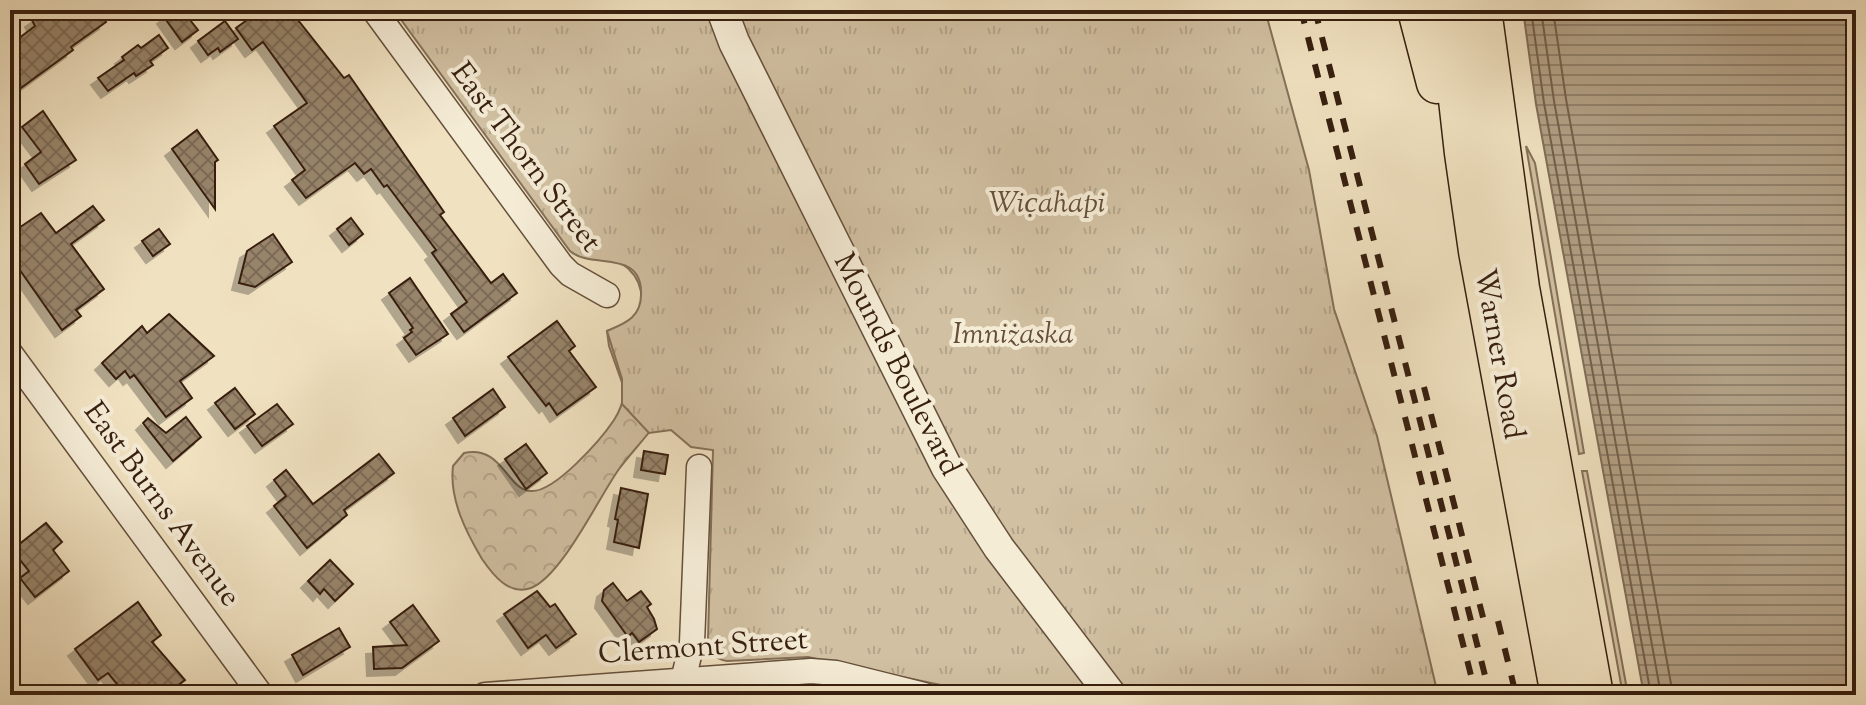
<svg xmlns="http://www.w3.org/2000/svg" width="1866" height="705" viewBox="0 0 1866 705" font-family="'Sorts Mill Goudy',serif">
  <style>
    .grass { fill: #d1c0a2; stroke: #847058; stroke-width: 2 }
    .forest { fill: url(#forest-crowns); stroke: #847058; stroke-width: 2 }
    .park { fill: url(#park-tufts); stroke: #847058; stroke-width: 2 }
    .water { fill: url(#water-rules); stroke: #806c55; stroke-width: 2 }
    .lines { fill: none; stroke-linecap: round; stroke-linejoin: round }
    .shore { stroke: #745f4a; stroke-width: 2 }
    .building { fill: url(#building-cross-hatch); stroke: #371f0f; stroke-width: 2; filter: url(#shadow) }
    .minor-casing { stroke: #65503b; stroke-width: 27 }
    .tertiary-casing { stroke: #65503b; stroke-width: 33 }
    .trunk-casing { stroke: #371f0f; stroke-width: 43 }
    .minor { stroke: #f5ecd6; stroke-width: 24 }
    .tertiary { stroke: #f5ecd6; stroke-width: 30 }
    .trunk { stroke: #f0e1c0; stroke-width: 40 }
    .rail { stroke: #371f0f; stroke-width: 6; stroke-dasharray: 14 14; stroke-linecap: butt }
    .labels { text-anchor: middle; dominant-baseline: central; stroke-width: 8; stroke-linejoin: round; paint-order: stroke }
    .street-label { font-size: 30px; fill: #371f0f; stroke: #f5ecd6 }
    .park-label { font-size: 30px; font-style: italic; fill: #654f3b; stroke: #f5ecd6 }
  </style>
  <defs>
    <pattern id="forest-crowns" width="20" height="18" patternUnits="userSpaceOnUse" patternTransform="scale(2)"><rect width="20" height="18" fill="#d1c0a2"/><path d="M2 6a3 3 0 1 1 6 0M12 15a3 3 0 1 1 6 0" fill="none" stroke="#b4a58a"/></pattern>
    <pattern id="park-tufts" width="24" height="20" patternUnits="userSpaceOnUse" patternTransform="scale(2)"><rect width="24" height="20" fill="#d1c0a2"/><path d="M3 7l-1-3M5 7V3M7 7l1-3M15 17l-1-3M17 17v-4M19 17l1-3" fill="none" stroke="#b4a58a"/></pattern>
    <pattern id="water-rules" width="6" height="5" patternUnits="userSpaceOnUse" patternTransform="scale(2)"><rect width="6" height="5" fill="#b19f84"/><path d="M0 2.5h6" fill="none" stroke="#91816a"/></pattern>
    <pattern id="building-cross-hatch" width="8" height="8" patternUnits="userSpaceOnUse" patternTransform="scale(2)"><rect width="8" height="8" fill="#97846b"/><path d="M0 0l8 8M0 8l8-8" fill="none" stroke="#7c6b56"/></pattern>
    <filter id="shadow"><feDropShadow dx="-7" dy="7" stdDeviation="0" flood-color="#0004"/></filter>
  </defs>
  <rect width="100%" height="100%" fill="#f0e1c0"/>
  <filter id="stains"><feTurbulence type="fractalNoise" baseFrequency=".0025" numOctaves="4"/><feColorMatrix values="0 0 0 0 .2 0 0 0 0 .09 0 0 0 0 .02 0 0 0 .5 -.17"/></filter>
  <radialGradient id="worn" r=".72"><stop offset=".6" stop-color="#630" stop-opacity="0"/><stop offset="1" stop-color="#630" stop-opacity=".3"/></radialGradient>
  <g class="grass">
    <polygon points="1526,146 1535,163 1584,453 1579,454"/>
    <polygon points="1582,471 1587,471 1628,695 1623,695"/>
  </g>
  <path class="forest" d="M633,193l21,233c-11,15 -24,28 -35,43 -20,28 -57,107 -88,119 -22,8 -38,-13 -49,-29 -16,-27 -33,-60 -29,-93l11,-13c38,-8 42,35 66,38 24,3 72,-53 84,-71 6,-9 9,-18 11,-29l-16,-45 -2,-15c6,-2 16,-4 22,-9 22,-18 12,-46 -8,-59z"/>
  <path class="park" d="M394,10h871l44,160 25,139 43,127 61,259h-347l-4,-4 -7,4h-92l-180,-38 -81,4c-12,-2 -18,-9 -19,-21l5,-190 -22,-3 -20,-17 -22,3 -27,-29v-25l-15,-48c15,-7 34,-12 34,-36 2,-47 -50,-25 -71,-44z"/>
  <polygon class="water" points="1523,10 1856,10 1856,695 1644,695 1536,104"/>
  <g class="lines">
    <g class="shore">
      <polyline points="1531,10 1544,103 1651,695"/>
      <polyline points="1541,10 1554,101 1661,695"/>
      <polyline points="1553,10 1566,99 1673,695"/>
    </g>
  </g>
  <g class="building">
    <polygon points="47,10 98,10 106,22 71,47 73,50 10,96 10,45 35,26 32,20"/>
    <polygon points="174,10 182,10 198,30 182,42 164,17"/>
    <polygon points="261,10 290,10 344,78 349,75 444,212 440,215 491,283 503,274 517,293 464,332 451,314 467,302 432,253 436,250 387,185 384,187 371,169 364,174 355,163 306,198 292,180 305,170 274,126 307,103 263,42 252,50 236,28"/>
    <polygon points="225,21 238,39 220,52 218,48 208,55 198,41"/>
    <polygon points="159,35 168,48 150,61 153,65 136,76 134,73 108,91 98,78 124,60 122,57 138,45 141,48"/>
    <polygon points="43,111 76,160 39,184 25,164 41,152 22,127"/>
    <polygon points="197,130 218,160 215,162 215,209 172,149"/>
    <polygon points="93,206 104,220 71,244 104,289 76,310 81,316 62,330 10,256 10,234 41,213 56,233"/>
    <polygon points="351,218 363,234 349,245 337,229"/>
    <polygon points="159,229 170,244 153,256 142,241"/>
    <polygon points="273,234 292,262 255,287 239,283 247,251"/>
    <polygon points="410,278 448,334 416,355 404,338 412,332 410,330 413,328 389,293"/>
    <polygon points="169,314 214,356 180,381 192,398 166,417 134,375 130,378 125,371 116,379 102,363 142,326 147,333"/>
    <polygon points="557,321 575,346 569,351 596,387 557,415 549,403 546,406 508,357"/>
    <polygon points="235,388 255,414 235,429 215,403"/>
    <polygon points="493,389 505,407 465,436 453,418"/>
    <polygon points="277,404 293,424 262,446 247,426"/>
    <polygon points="186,417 201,437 173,461 143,423 148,418 166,433"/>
    <polygon points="526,444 547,473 526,489 505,459"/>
    <polygon points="644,451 668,455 665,474 641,470"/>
    <polygon points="379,454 394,473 344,510 347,515 307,548 274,506 286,496 274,480 286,470 313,504"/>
    <polygon points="621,488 648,494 639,548 614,542 618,520 615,519"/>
    <polygon points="46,523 62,542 53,550 69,571 35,597 20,578 29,571 12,550"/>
    <polygon points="330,560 353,584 335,601 324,589 320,594 308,581"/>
    <polygon points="613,583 627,601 641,591 651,604 647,607 654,619 657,629 639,642 632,633 628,637 602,601 604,590"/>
    <polygon points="537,591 550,607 555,604 576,634 556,648 546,635 528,648 504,614"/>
    <polygon points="138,602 161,635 152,642 185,680 165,695 126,695 108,673 98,680 75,649"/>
    <polygon points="413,605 439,641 402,668 374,669 373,647 407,645 390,622"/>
    <polygon points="339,628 350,647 303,675 292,655"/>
  </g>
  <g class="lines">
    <g class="minor-casing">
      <g id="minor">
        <polyline points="374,10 561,265 570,274 607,295"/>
        <polyline points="10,353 261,695"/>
        <polyline points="680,693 692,643 699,467"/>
        <polyline points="485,695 811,671 836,673 924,695"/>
      </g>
    </g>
    <g class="tertiary-casing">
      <polyline id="tertiary" points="722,10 734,42 947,468 999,548 1111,695"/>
    </g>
    <g class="trunk-casing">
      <g id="trunk">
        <polyline points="1418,10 1437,83"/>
        <polyline points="1449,10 1465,153 1479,251 1561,695"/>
        <polyline points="1481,10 1519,288 1593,695"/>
      </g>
    </g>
    <use href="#minor" class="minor"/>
    <use href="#tertiary" class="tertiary"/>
    <use href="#trunk" class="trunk"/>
    <g class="rail">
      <polyline points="1301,10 1476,695"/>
      <polyline points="1315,10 1490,695"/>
      <polyline points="1424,387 1486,629"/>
      <polyline points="1498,621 1516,695"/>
    </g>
  </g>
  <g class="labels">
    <g class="street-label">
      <text transform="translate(525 158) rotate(53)">East Thorn Street</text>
      <text transform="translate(1498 354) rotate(80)">Warner Road</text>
      <text transform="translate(896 365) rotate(63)">Mounds Boulevard</text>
      <text transform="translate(161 505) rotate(54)">East Burns Avenue</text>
      <text transform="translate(703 648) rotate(-4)">Clermont Street</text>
    </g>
    <g class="park-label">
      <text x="1047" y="204">Wic̣aḣapi</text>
      <text x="1013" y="335">Imniżaska</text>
    </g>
  </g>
  <rect width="1866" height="705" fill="none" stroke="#f0e1c0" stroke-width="40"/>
  <rect x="12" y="12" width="1842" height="681" fill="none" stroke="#371f0f" stroke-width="4"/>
  <rect x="20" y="20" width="1826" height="665" fill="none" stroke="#371f0f" stroke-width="2"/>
  <rect width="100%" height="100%" filter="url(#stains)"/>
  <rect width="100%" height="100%" fill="url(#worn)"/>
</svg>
